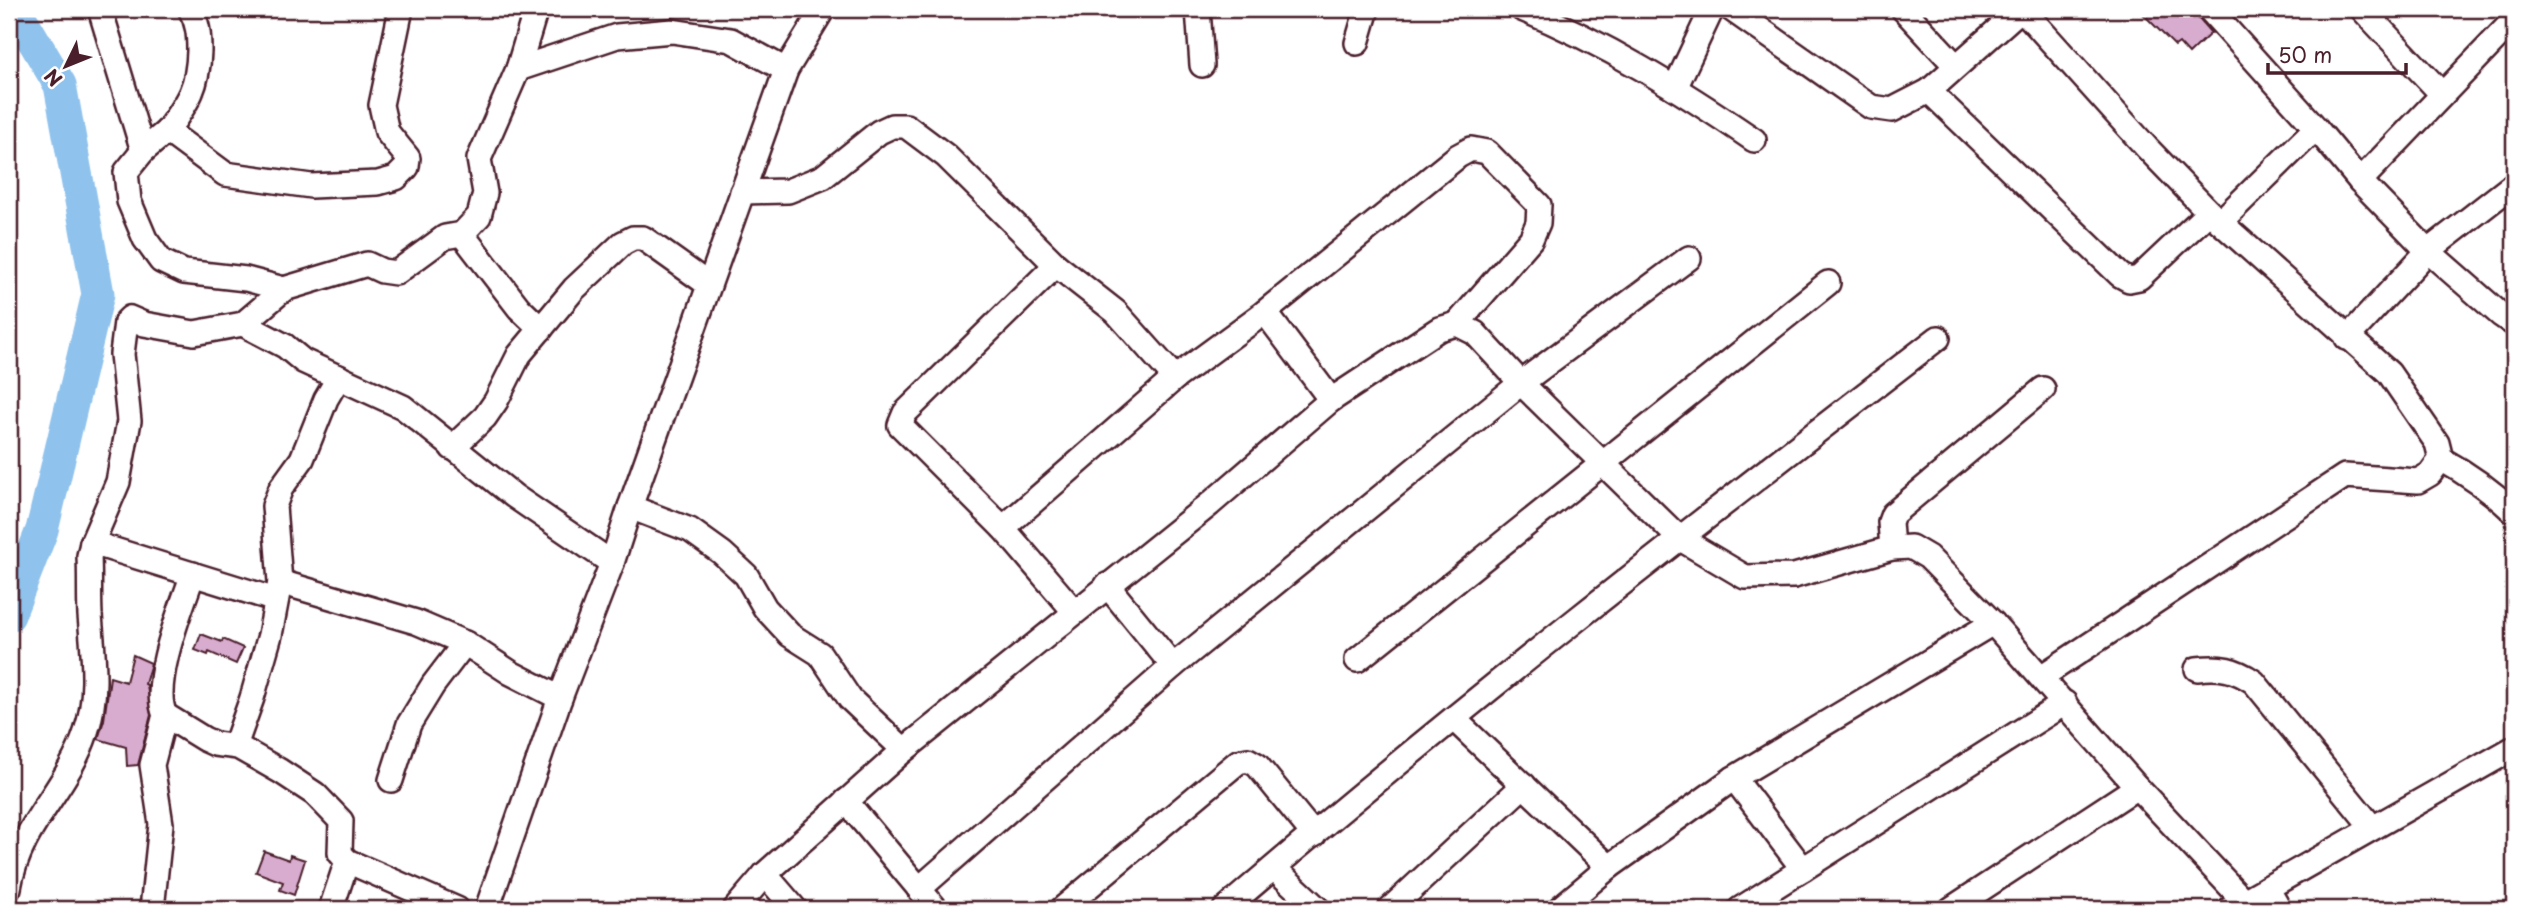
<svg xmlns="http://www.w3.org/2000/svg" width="2523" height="918" viewBox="0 0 2523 918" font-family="'Playpen Sans',sans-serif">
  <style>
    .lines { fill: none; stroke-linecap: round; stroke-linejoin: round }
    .river { stroke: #8fc2ec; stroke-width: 33 }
    .building { fill: #d8accf; stroke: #4a1f2b; stroke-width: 2 }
    .minor-casing { stroke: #4a1f2b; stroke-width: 28 }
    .minor { stroke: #fff; stroke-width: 23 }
  </style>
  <rect width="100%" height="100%" fill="#fff"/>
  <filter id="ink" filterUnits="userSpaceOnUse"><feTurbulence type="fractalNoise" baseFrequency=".0143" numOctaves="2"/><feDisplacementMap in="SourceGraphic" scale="14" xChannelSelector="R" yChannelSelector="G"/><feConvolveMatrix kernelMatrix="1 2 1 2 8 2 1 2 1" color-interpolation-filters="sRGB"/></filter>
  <g filter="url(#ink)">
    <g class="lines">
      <polyline class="river" points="9,615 42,530 98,294 60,85 15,9"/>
    </g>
    <g class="building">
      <polygon points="2138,9 2195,9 2198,18 2211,33 2189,54 2179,43 2175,46"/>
      <polygon points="201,634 222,642 223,639 243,648 236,664 209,652 208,655 195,650"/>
      <polygon points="133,655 151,663 145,684 147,685 151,715 138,765 127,766 126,747 98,739 104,720 110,677 126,682"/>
      <polygon points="264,851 289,860 290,855 305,860 294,895 280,890 283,882 256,872"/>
    </g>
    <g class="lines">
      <g class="minor-casing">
        <g id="minor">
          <polyline points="100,9 143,151"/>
          <polyline points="1198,9 1202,65"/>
          <path d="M1522,9c83,34 159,81 232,131"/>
          <polyline points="1731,9 1871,107 1892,110 1929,91 2021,9"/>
          <polyline points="1903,9 1956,66"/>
          <polyline points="2022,9 2147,148 2209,212 2389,373 2437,443 2441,459 2430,474 2418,481 2345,476 2041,677"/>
          <polyline points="2209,9 2316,128 2360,181 2428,251 2501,315 2514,324"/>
          <polyline points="2362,9 2442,94"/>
          <polyline points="1357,43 1367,9"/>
          <polyline points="518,69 617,36 672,31 731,40 786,70"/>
          <polyline points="1675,88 1712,9"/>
          <polyline points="1929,91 2120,275 2129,280 2139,278 2209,212"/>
          <path d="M167,131c21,-30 31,-43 32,-80 0,-16 -1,-29 -9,-42"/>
          <polyline points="2360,181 2514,20"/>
          <polyline points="742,192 788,191 823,177 879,132 892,126 906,126 946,156 1056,265 1116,312 1175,378"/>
          <polyline points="2220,222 2316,128"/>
          <polyline points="462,234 519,308 541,329"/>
          <polyline points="1056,265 905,413 900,425 1003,528 1074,611"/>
          <polyline points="284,289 246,279 184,272 161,261 145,239 129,201 126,172 143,151 167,131 225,174 311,186 378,183 396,178 407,167 408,158 387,132 381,105 401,9"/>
          <polyline points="1265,312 1331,400"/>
          <polyline points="243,324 285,346 303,361 403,407 514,496 612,563"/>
          <polyline points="2347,338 2428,251 2514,184"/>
          <polyline points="452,448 485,417 496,401 519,355 574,289 623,243 633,238 643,238 709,285"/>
          <path d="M2441,459c27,15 51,32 73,53"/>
          <polyline points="630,507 690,530 722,553 746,575 765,608 790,635 820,654 850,699 904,750"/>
          <polyline points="1003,528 1175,378 1265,312 1458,156 1471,149 1487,152 1539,205 1538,223 1531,239 1457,324"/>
          <polyline points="92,543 276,600"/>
          <polyline points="1892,548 1890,522 1893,514 2043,389"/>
          <polyline points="280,582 416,622 465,643 511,673 560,698"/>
          <polyline points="1107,585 1173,666"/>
          <polyline points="1357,660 1828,283"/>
          <path d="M2197,669c23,-3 38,0 57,13l118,145"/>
          <polyline points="165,715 204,739 215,744 238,747 280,771 315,794 341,821 340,853 347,861 457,909"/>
          <polyline points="1454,719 1609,867 1559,909"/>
          <polyline points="235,746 252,698 270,635 280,582 274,506 281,488 302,459 326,399 339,377"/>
          <polyline points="1734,778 1803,869"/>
          <polyline points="391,780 409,724 433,685 465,643"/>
          <polyline points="846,801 936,909"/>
          <polyline points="1609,867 1734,778 1993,623"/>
          <polyline points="1274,868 1318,909"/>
          <polyline points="765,874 795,909"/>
          <path d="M9,888c10,-62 59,-99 77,-156 13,-38 7,-78 4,-117 -1,-19 0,-39 -1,-59l3,-13 26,-61 11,-61 -7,-67 4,-32 4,-4 14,6 50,9 49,-9 41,-35 83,-25 15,7 14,2 49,-36 17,-3 17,-18 6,-23 -6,-34 39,-90 18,-60"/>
          <polyline points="2267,888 2279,909"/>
          <polyline points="919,889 1173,666 1521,383 1689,258"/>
          <path d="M152,909l9,-85 -9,-59 13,-50c-15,-31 17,-109 28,-141"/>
          <polyline points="331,909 347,861"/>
          <polyline points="487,909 560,698 612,563 630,507 786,70 823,9"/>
          <polyline points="735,909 765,874 904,750 1210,504 1331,400 1439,329 1457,324 1475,333 1521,383 1679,538 1745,577 1794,576 1892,548 1911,547 1928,557 1993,623 2137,787 2244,901"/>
          <polyline points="1062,909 1238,762 1248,760 1257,765 1314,835"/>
          <path d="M1225,909c231,-199 472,-385 713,-571"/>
          <polyline points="1390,909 1524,785"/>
          <polyline points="1740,909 2065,703"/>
          <polyline points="1951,909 2137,787"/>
          <polyline points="2230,909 2514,748"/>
        </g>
      </g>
      <use href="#minor" class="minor"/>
    </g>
  </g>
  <rect width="2523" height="918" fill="none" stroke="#fff" stroke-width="35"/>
  <rect x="18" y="18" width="2488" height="883" fill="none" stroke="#4a1f2b" stroke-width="2.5" filter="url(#ink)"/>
  <g transform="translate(66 66) rotate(227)" stroke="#ffffff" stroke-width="5" paint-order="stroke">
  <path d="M0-5L12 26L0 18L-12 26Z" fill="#4a1f2b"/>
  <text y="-10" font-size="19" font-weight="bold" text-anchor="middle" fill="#4a1f2b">N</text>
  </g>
  <path d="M2268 63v10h138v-10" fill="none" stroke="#4a1f2b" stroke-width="3.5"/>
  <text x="2278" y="63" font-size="21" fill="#4a1f2b" stroke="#ffffff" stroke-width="5" paint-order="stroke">50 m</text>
</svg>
